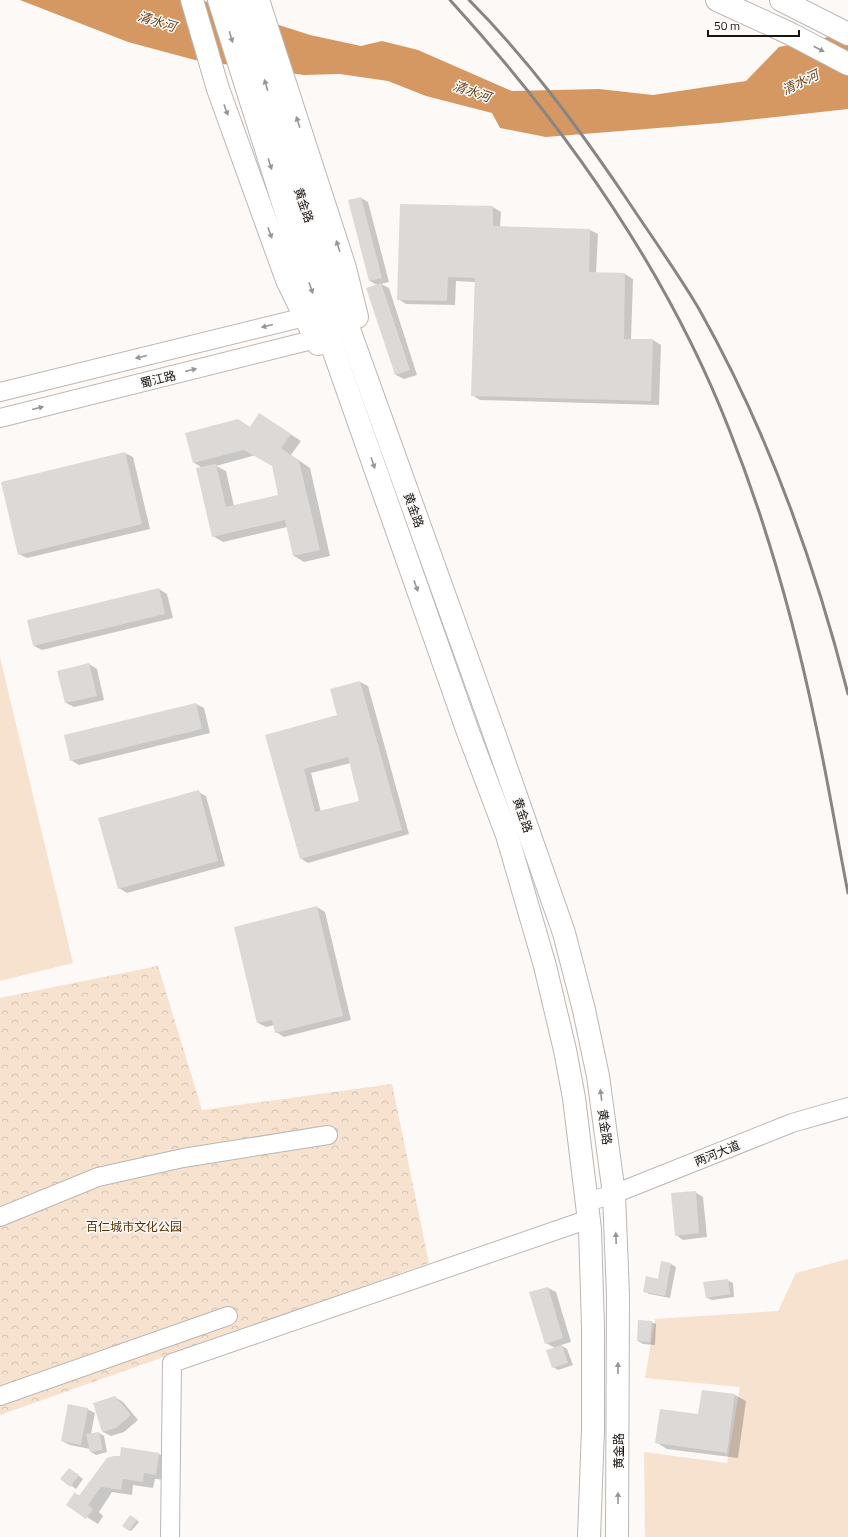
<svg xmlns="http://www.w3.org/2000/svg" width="848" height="1537" viewBox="0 0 848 1537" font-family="'Titillium Web','Noto Sans SC',sans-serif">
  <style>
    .grass { fill: #f7e2d0 }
    .park { fill: url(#park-crowns) }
    .water { fill: #d59862 }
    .shadow { fill: #0003; fill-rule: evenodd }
    .building { fill: #dcd9d7; fill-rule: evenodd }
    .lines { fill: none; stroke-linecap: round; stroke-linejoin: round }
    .minor-casing { stroke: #bab7b5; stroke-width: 20 }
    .major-casing { stroke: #bab7b5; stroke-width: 24 }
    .minor { stroke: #fff; stroke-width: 18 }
    .major { stroke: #fff; stroke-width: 22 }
    .rail { stroke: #888685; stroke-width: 3 }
    .oneway { fill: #969696 }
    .labels { text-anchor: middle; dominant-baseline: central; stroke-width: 3; stroke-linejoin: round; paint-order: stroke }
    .street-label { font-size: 12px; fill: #161515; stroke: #fcf9f7 }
    .park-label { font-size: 12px; fill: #552d00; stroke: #fcf9f7 }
    .water-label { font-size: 13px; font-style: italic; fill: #6b421a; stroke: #fcf9f7 }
  </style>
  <defs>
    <pattern id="park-crowns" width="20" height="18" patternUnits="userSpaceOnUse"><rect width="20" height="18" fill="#f7e2d0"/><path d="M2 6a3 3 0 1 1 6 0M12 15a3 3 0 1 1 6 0" fill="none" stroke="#d3c1b2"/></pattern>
  </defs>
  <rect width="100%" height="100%" fill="#fcf9f7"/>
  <g class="grass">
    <polygon points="0,657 73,963 0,981"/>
    <polygon points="848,1259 848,1537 645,1537 644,1452 727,1463 740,1387 645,1378 655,1319 778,1311 796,1273"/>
  </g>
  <polygon class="park" points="158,966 202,1110 392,1084 429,1263 0,1415 0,998"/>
  <polygon class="water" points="20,0 201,0 310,35 361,46 382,41 418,50 512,91 599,89 653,95 746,81 779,47 848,33 848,109 720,123 546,137 500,128 492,113 426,96 388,81 340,74 304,75 195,60 128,42"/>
  <g class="shadow">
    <polygon points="361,198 368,202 389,282 381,284 389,288 417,375 404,379 396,375 377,285 370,281"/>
    <polygon points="493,207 501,212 500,227 590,230 598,234 596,274 625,274 633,279 631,340 653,340 661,345 659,405 480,400 472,395 475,282 456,281 455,305 406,304 398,299"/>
    <path d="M260,414l41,27 -10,14 19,13 20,88 -26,6 -10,-6 -7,-29 -64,15 -10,-6 -10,-68 -9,-5 56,-36zM256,455l17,10 7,31 -46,10 -8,-35 -10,-5z"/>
    <polygon points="125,453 133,457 150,529 27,558 19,554"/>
    <polygon points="159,589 167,594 173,618 42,650 34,646"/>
    <polygon points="89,664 97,669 104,700 74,707 66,703"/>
    <path d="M360,682l8,4 41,148 -101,29 -8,-5 -34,-122 72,-21zM351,763l10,38 -40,11 -10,-39z"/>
    <polygon points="196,704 204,708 210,733 79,765 71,760"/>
    <polygon points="198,792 206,796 225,866 127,893 119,888"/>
    <polygon points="317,907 325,912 351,1020 284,1037 276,1032 274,1025 266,1027 258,1023"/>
    <polygon points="695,1192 703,1197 707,1237 683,1240 676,1235"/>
    <polygon points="671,1264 676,1267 670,1298 649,1294 644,1291 659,1280"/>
    <polygon points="727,1280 733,1283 734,1297 712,1300 707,1298"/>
    <polygon points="548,1288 556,1292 571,1342 561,1345 567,1349 573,1365 558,1370 553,1367 555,1348 546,1343"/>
    <polygon points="651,1322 656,1324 655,1345 643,1344 638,1341"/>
    <polygon points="735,1395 746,1401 738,1458 667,1449 656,1442"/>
    <polygon points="115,1397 123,1402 138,1420 124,1432 111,1436 103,1432"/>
    <polygon points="87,1409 95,1413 91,1434 99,1433 104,1436 107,1452 96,1455 91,1452 90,1449 70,1445 62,1441"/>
    <polygon points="159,1454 170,1460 167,1480 155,1479 153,1488 133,1485 132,1495 112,1492 99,1512 103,1516 98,1524 68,1505 75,1494 80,1496"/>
    <polygon points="74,1472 83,1479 76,1489 62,1479"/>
    <polygon points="133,1517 139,1522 131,1531 129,1530"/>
  </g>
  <g class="building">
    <polygon points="361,197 382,278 369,281 348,200"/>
    <polygon points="400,204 493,206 493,226 590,229 589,272 625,273 624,339 653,339 651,401 471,396 475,278 448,277 447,301 397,300"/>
    <polygon points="381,283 410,370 395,375 366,288"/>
    <polygon points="259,413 291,434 281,448 299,461 320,550 293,556 285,520 212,537 196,468 216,464 226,507 278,495 272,466 244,450 193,463 185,433 238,419 250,427"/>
    <polygon points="125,452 142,524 18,555 1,482"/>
    <polygon points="159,588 165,614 33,646 27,620"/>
    <polygon points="89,663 97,696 65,703 57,671"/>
    <path d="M360,681l42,149 -102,29 -35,-124 72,-20 -7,-26zM348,757l11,44 -44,11 -11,-43z"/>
    <polygon points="196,703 202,729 70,761 64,735"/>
    <polygon points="199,790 218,861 118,889 98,818"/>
    <polygon points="317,906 343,1016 275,1033 272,1020 257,1023 234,927"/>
    <polygon points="696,1191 699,1233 675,1236 671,1193"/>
    <polygon points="661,1261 671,1263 665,1296 643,1292 646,1276 658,1279"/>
    <polygon points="728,1279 730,1294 706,1298 703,1282"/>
    <polygon points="548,1287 563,1338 545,1344 529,1292"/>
    <polygon points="638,1320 652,1321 650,1342 637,1341"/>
    <polygon points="562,1345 568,1363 552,1368 546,1350"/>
    <polygon points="702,1390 735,1394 727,1453 655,1443 660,1409 698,1414"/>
    <polygon points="115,1396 131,1415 116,1428 102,1432 93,1403"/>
    <polygon points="68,1404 88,1408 81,1445 61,1441"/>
    <polygon points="99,1432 103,1450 90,1452 86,1434"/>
    <polygon points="121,1447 159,1453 156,1475 144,1473 143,1482 123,1479 121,1490 101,1487 88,1505 93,1509 86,1519 66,1505 75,1492 78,1497 107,1458 114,1456 120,1456"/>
    <polygon points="69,1468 79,1475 70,1487 60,1479"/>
    <polygon points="130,1515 137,1520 129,1531 122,1526"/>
  </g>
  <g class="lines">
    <g class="minor-casing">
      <g id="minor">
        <polyline points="0,392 305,317"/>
        <polyline points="0,418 316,339"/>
        <polyline points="587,1202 614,1194 792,1123 848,1107"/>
        <polyline points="0,1217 98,1177 183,1158 328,1135"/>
        <polyline points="0,1396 228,1316"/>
        <polyline points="170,1537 172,1363 589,1219"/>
      </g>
    </g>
    <g class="major-casing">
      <g id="major">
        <polyline points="192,0 218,89 287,280 318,344"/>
        <polyline points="219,0 296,244 468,732 507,835 545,966 565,1050 574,1098 590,1229 593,1327 593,1429 589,1537"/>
        <polyline points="241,0 300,193 493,730 564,933 584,1010 598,1076 614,1194 618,1296 617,1537"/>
        <polyline points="258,0 345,268 357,317"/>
        <polyline points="717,0 791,34 848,64"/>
        <polyline points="781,0 848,34"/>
      </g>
    </g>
    <use href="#minor" class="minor"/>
    <use href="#major" class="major"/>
    <g class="rail">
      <path d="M450,0c115,126 217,270 279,429 38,96 66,196 87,297 12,55 21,111 32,167"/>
      <path d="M469,0c59,59 108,126 155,195 25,38 52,75 75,114 68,121 115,251 149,385"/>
    </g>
  </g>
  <defs><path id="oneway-solid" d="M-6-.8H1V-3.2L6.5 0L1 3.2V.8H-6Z"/></defs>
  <g class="oneway">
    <use href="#oneway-solid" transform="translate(231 37) rotate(73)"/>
    <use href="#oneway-solid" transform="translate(819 49) rotate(28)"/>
    <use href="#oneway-solid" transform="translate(266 85) rotate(-107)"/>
    <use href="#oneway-solid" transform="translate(226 110) rotate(70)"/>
    <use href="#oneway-solid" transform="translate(298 122) rotate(-108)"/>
    <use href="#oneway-solid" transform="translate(270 164) rotate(72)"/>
    <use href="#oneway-solid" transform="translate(270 233) rotate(70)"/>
    <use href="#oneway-solid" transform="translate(338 246) rotate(-108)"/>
    <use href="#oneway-solid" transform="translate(311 288) rotate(71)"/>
    <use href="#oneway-solid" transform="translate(267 326) rotate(166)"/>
    <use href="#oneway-solid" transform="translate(141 357) rotate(166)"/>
    <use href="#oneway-solid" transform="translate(191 370) rotate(-14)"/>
    <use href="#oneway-solid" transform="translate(38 408) rotate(-14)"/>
    <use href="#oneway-solid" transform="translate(373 463) rotate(71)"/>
    <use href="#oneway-solid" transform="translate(416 586) rotate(70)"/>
    <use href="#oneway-solid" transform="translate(601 1095) rotate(-97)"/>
    <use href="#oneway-solid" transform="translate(616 1238) rotate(-92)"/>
    <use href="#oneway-solid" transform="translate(618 1368) rotate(-90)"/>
    <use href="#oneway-solid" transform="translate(618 1498) rotate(-90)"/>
  </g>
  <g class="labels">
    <g class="street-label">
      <text transform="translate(304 205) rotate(71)">黄金路</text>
      <text transform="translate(158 379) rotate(-14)">蜀江路</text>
      <text transform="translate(414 510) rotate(70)">黄金路</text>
      <text transform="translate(523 815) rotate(71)">黄金路</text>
      <text transform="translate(605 1127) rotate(82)">黄金路</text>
      <text transform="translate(717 1153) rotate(-22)">两河大道</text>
      <text transform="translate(618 1451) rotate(-90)">黄金路</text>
    </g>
    <g class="park-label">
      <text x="134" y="1226">百仁城市文化公园</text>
    </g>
    <g class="water-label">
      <text transform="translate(157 21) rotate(17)">清水河</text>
      <text transform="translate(800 82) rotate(-26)">清水河</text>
      <text transform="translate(472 91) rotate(19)">清水河</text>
    </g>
  </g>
  <path d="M708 30v6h91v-6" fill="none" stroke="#161515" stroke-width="2"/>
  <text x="714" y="30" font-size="12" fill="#161515" stroke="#fcf9f7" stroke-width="3" paint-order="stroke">50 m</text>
</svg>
